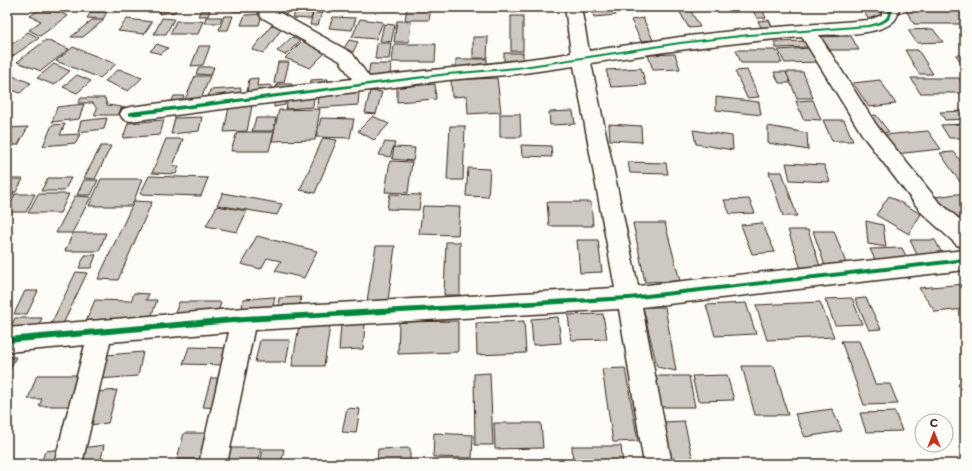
<svg xmlns="http://www.w3.org/2000/svg" width="972" height="471" viewBox="0 0 972 471" font-family="'Playpen Sans',sans-serif">
  <style>
    .building { fill: #cdc8c2; stroke: #3b2a1e }
    .lines { fill: none; stroke-linecap: round; stroke-linejoin: round }
    .minor-casing { stroke: #3b2a1e; stroke-width: 3 }
    .minor { fill: #fdfcf7; fill-rule: evenodd }
    .cycleway-casing { stroke: #fdfcf7; stroke-width: 3 }
    .cycleway { fill: #00873e; fill-rule: evenodd }
  </style>
  <rect width="100%" height="100%" fill="#fdfcf7"/>
  <filter id="ink" filterUnits="userSpaceOnUse"><feTurbulence type="fractalNoise" baseFrequency=".025" numOctaves="2"/><feDisplacementMap in="SourceGraphic" scale="8" xChannelSelector="R" yChannelSelector="G"/><feConvolveMatrix kernelMatrix="1 2 1 2 8 2 1 2 1" color-interpolation-filters="sRGB"/></filter>
  <g filter="url(#ink)">
    <g class="building">
      <polygon points="44,7 48,7 68,16 40,36 29,30 41,21 30,16"/>
      <polygon points="146,7 176,7 175,12 159,14 161,9 145,10"/>
      <polygon points="234,7 255,7 254,11 233,11"/>
      <polygon points="265,7 282,7 291,10 285,15 263,8"/>
      <polygon points="296,7 314,7 311,19 293,18"/>
      <polygon points="383,7 397,7 396,10 382,10"/>
      <polygon points="407,7 431,8 429,20 405,20"/>
      <polygon points="457,7 484,7 483,10"/>
      <polygon points="490,7 515,7 515,12 489,11"/>
      <polygon points="591,7 613,7 616,15 594,17"/>
      <polygon points="751,7 761,7 766,18 757,18"/>
      <polygon points="861,7 877,7 885,19 869,20"/>
      <polygon points="904,7 965,7 965,24 914,24"/>
      <polygon points="689,8 700,27 689,28 678,9"/>
      <polygon points="201,10 210,10 208,16 198,16"/>
      <polygon points="91,12 107,12 103,19 87,18"/>
      <polygon points="313,13 322,13 318,25 310,25"/>
      <polygon points="262,14 259,25 241,25 245,15"/>
      <polygon points="224,16 233,16 228,30 219,30"/>
      <rect x="511" y="16" width="12" height="35"/>
      <polygon points="206,17 222,17 220,23 204,23"/>
      <polygon points="333,17 356,18 352,30 329,28"/>
      <polygon points="162,18 174,19 166,34 154,34"/>
      <polygon points="643,18 653,40 641,41 631,20"/>
      <polygon points="127,19 152,22 144,34 118,31"/>
      <polygon points="360,19 383,22 376,39 352,37"/>
      <polygon points="92,20 104,20 83,37 71,37"/>
      <polygon points="769,20 774,31 763,31 758,21"/>
      <polygon points="176,21 203,21 198,34 170,34"/>
      <polygon points="397,21 411,21 409,42 394,42"/>
      <polygon points="384,24 395,25 391,42 380,41"/>
      <polygon points="272,25 283,27 264,53 252,50"/>
      <polygon points="933,29 943,42 917,43 908,30"/>
      <polygon points="28,32 39,38 7,60 7,48"/>
      <polygon points="851,36 859,50 824,50 817,37"/>
      <polygon points="292,37 300,41 285,55 277,51"/>
      <polygon points="473,37 488,37 487,58 473,58"/>
      <polygon points="46,40 69,49 41,71 17,62"/>
      <polygon points="303,40 328,50 310,68 285,58"/>
      <polygon points="349,40 358,42 353,52 343,50"/>
      <polygon points="807,41 810,47 776,48 774,42"/>
      <polygon points="377,43 391,43 389,59 375,59"/>
      <polygon points="157,44 168,48 161,54 150,51"/>
      <polygon points="394,44 436,44 435,62 392,62"/>
      <polygon points="199,46 210,46 203,65 191,66"/>
      <polygon points="73,47 116,64 100,78 56,61"/>
      <polygon points="811,48 818,62 785,63 778,50"/>
      <polygon points="736,50 776,50 782,63 741,63"/>
      <polygon points="905,50 918,50 933,74 919,74"/>
      <rect x="504" y="53" width="19" height="9"/>
      <polygon points="675,54 680,69 653,70 648,55"/>
      <polygon points="956,55 965,55 965,64 962,64"/>
      <polygon points="456,59 487,59 487,68 456,67"/>
      <polygon points="278,62 289,62 284,82 274,83"/>
      <polygon points="54,64 70,71 54,85 37,78"/>
      <polygon points="370,64 391,64 390,76 368,76"/>
      <polygon points="199,67 214,67 211,75 196,74"/>
      <polygon points="641,68 646,85 611,87 606,70"/>
      <polygon points="119,69 142,78 128,91 105,81"/>
      <polygon points="747,70 759,97 747,98 735,71"/>
      <polygon points="774,72 786,72 791,83 779,83"/>
      <polygon points="786,72 803,72 813,98 797,98"/>
      <polygon points="7,74 31,83 20,93 7,88"/>
      <polygon points="77,75 91,81 77,93 63,87"/>
      <polygon points="195,76 210,76 200,102 184,102"/>
      <polygon points="258,78 257,86 271,85 271,91 247,93 249,79"/>
      <polygon points="497,78 501,112 468,114 467,96 452,97 451,80"/>
      <polygon points="911,78 959,78 965,88 965,93 920,93"/>
      <polygon points="328,79 327,86 310,87 311,80"/>
      <polygon points="880,80 896,104 869,107 853,83"/>
      <polygon points="277,84 292,84 291,89 275,90"/>
      <polygon points="435,84 436,99 397,102 397,87"/>
      <polygon points="241,88 240,95 208,97 210,90"/>
      <polygon points="370,91 382,92 376,114 365,113"/>
      <polygon points="359,92 358,105 317,108 318,94"/>
      <polygon points="314,95 313,107 286,109 288,97"/>
      <polygon points="174,96 184,96 182,103 171,103"/>
      <polygon points="716,97 759,102 761,115 716,110"/>
      <polygon points="81,98 105,98 107,105 122,107 118,115 94,115 97,109 93,103 78,103"/>
      <polygon points="285,98 285,105 274,107 274,100"/>
      <polygon points="813,100 821,120 803,119 796,101"/>
      <polygon points="84,104 79,119 52,122 57,107"/>
      <polygon points="252,106 247,131 224,132 229,107"/>
      <polygon points="320,109 315,140 272,141 279,110"/>
      <polygon points="573,111 575,124 550,125 549,112"/>
      <polygon points="964,111 965,119 945,120 940,112"/>
      <polygon points="500,114 520,114 521,137 500,137"/>
      <polygon points="876,115 889,132 876,134 863,117"/>
      <polygon points="373,116 389,124 374,140 358,131"/>
      <polygon points="202,117 199,131 171,134 175,118"/>
      <polygon points="107,118 104,129 78,132 81,121"/>
      <polygon points="256,118 276,118 273,131 252,131"/>
      <polygon points="321,118 354,119 350,138 316,137"/>
      <polygon points="164,120 160,135 123,138 128,123"/>
      <polygon points="823,120 844,120 853,141 832,141"/>
      <polygon points="65,124 60,135 80,134 76,143 43,146 52,125"/>
      <polygon points="609,124 641,126 642,142 610,140"/>
      <polygon points="965,124 965,138 949,138 941,125"/>
      <polygon points="450,126 465,126 463,180 447,180"/>
      <polygon points="768,126 807,133 808,150 768,143"/>
      <polygon points="28,127 18,145 7,145 7,128"/>
      <polygon points="693,130 732,136 733,150 696,144"/>
      <polygon points="928,131 941,149 896,154 883,135"/>
      <polygon points="237,132 274,132 269,151 231,151"/>
      <polygon points="323,138 337,140 315,193 300,190"/>
      <polygon points="166,139 183,139 173,166 179,166 176,174 152,173"/>
      <polygon points="385,142 395,143 390,157 379,155"/>
      <polygon points="521,145 551,146 552,157 522,156"/>
      <polygon points="101,146 111,146 95,179 84,178"/>
      <polygon points="394,147 415,148 413,161 392,159"/>
      <polygon points="954,152 965,167 965,182 960,182 940,153"/>
      <polygon points="390,161 412,162 408,193 385,192"/>
      <polygon points="628,162 666,163 668,174 630,173"/>
      <polygon points="786,163 824,165 830,182 790,180"/>
      <polygon points="468,168 490,169 488,197 466,196"/>
      <polygon points="769,172 782,172 797,216 783,216"/>
      <polygon points="149,176 208,178 201,196 140,194"/>
      <polygon points="48,178 71,178 64,191 41,191"/>
      <polygon points="7,179 23,179 16,192 7,192"/>
      <polygon points="101,179 142,179 132,206 89,206"/>
      <polygon points="84,180 98,180 91,195 77,195"/>
      <polygon points="7,193 14,193 7,205"/>
      <polygon points="223,193 282,204 277,215 217,205"/>
      <polygon points="965,193 965,218 950,220 934,197"/>
      <polygon points="15,194 35,194 26,212 7,212"/>
      <polygon points="38,194 69,194 60,213 28,213"/>
      <polygon points="390,194 421,195 419,210 387,209"/>
      <polygon points="75,196 91,197 72,233 56,233"/>
      <polygon points="889,196 921,214 909,234 876,215"/>
      <polygon points="749,199 755,213 730,214 724,200"/>
      <polygon points="134,201 152,202 118,280 98,279"/>
      <polygon points="547,202 591,202 593,226 549,226"/>
      <polygon points="217,206 247,211 237,232 206,226"/>
      <polygon points="423,206 460,207 458,235 419,234"/>
      <polygon points="866,221 883,225 886,247 868,244"/>
      <polygon points="633,223 665,223 680,281 645,282"/>
      <polygon points="762,223 775,252 752,254 741,225"/>
      <polygon points="788,230 808,230 821,269 801,269"/>
      <polygon points="813,231 834,231 847,266 825,266"/>
      <polygon points="73,233 106,233 99,251 65,251"/>
      <polygon points="257,236 317,251 304,278 275,271 281,261 267,258 261,269 241,264"/>
      <polygon points="577,240 598,240 602,272 580,273"/>
      <polygon points="910,240 935,240 944,257 918,257"/>
      <polygon points="446,242 460,242 460,295 444,295"/>
      <polygon points="376,246 395,246 388,301 367,301"/>
      <polygon points="902,248 909,262 877,264 870,249"/>
      <polygon points="85,255 96,255 91,268 79,268"/>
      <polygon points="76,272 87,273 62,326 50,326"/>
      <polygon points="965,284 965,309 935,312 919,288"/>
      <polygon points="25,291 38,291 27,314 14,314"/>
      <polygon points="134,293 149,294 146,300 157,300 149,323 86,321 95,300 131,301"/>
      <polygon points="275,297 273,307 242,309 243,299"/>
      <polygon points="301,297 300,305 278,306 279,298"/>
      <polygon points="852,298 862,324 835,325 825,299"/>
      <polygon points="866,298 881,329 869,330 855,299"/>
      <polygon points="179,302 221,302 217,317 174,316"/>
      <polygon points="820,302 834,337 767,340 756,305"/>
      <polygon points="746,303 756,334 715,336 706,305"/>
      <polygon points="643,307 665,307 676,371 657,367"/>
      <polygon points="603,314 607,339 571,340 568,315"/>
      <polygon points="558,317 561,343 533,345 531,319"/>
      <polygon points="15,318 42,318 35,333 8,333"/>
      <polygon points="458,321 458,352 398,354 399,322"/>
      <polygon points="524,321 526,353 477,355 476,323"/>
      <polygon points="365,324 363,349 339,350 341,325"/>
      <polygon points="299,326 330,326 324,366 292,366"/>
      <polygon points="260,340 290,340 286,362 255,362"/>
      <polygon points="841,341 859,341 875,384 890,384 898,404 864,405"/>
      <polygon points="189,347 230,348 226,365 183,364"/>
      <polygon points="143,352 138,376 99,379 106,355"/>
      <polygon points="7,357 16,357 7,375"/>
      <polygon points="742,366 774,366 788,415 755,415"/>
      <polygon points="625,368 638,441 613,442 602,369"/>
      <polygon points="490,373 493,445 475,445 474,374"/>
      <polygon points="37,375 83,375 72,406 39,406 42,399 28,399"/>
      <polygon points="727,375 734,400 698,401 692,376"/>
      <polygon points="656,376 689,376 695,407 661,407"/>
      <polygon points="211,378 227,378 219,408 203,407"/>
      <polygon points="958,384 965,384 965,398"/>
      <polygon points="117,390 108,423 88,425 97,392"/>
      <polygon points="347,408 360,409 356,433 342,432"/>
      <polygon points="832,409 842,431 805,437 795,414"/>
      <polygon points="895,412 902,431 866,432 860,413"/>
      <polygon points="684,421 694,464 672,464 664,422"/>
      <polygon points="494,423 541,423 543,448 495,449"/>
      <polygon points="184,433 212,433 205,459 177,459"/>
      <polygon points="434,433 473,435 472,458 433,457"/>
      <polygon points="104,445 100,464 78,464 82,448"/>
      <polygon points="572,446 621,446 623,464 573,464"/>
      <polygon points="226,448 261,448 258,464 222,464"/>
      <polygon points="410,448 410,464 377,464 378,449"/>
      <polygon points="63,449 60,462 41,464 45,451"/>
      <polygon points="263,449 284,449 281,464 260,464"/>
    </g>
    <g class="lines">
      <g class="minor-casing">
        <path id="minor" d="M565,7h16l8,44 91,-14 69,-8 120,-9 13,-5v-8h16c5,30 -60,27 -79,28l58,91 61,75 27,23v24l-8,-3 -35,-32 -59,-77 -61,-99c-71,5 -141,15 -211,26l47,223 327,-36v20l-323,37 30,157h-28l-25,-155 -365,21 -27,134h-28l30,-132 -119,10 -28,122h-28l31,-119 -78,7v-24l237,-20 371,-20 -41,-222 -57,8 -69,6 -318,41 -7,-2 -3,-5 3,-5 7,-2 222,-28 -12,-18 -79,-44 -2,-4 2,-4 6,-1 6,1 79,44 17,24c68,-8 135,-13 202,-24z"/>
      </g>
      <use href="#minor" class="minor"/>
      <g class="cycleway-casing">
        <g id="cycleway">
          <path d="M888,7h4c2,16 -11,17 -23,20l-120,9 -69,8 -163,25 -69,6 -318,41 -2,-2 2,-2 318,-39 69,-6 163,-25 69,-8 120,-9c11,-3 21,-4 19,-18z"/>
          <polygon points="965,258 965,262 629,300 244,322 7,343 7,337 244,316 629,296"/>
        </g>
      </g>
      <use href="#cycleway" class="cycleway"/>
    </g>
  </g>
  <rect width="972" height="471" fill="none" stroke="#fdfcf7" stroke-width="24"/>
  <rect x="12" y="12" width="948" height="447" fill="none" stroke="#3b2a1e" stroke-width="1.5" filter="url(#ink)"/>
  <g transform="translate(934 433)"><circle r="19" fill="#fdfcf7" stroke="#afa8a0"/>
  <path d="M0-3L7 15L0 10L-7 15Z" fill="#c8321e"/>
  <text y="-6" font-size="11" font-weight="bold" text-anchor="middle" fill="#3b2a1e">С</text>
  </g>
</svg>
